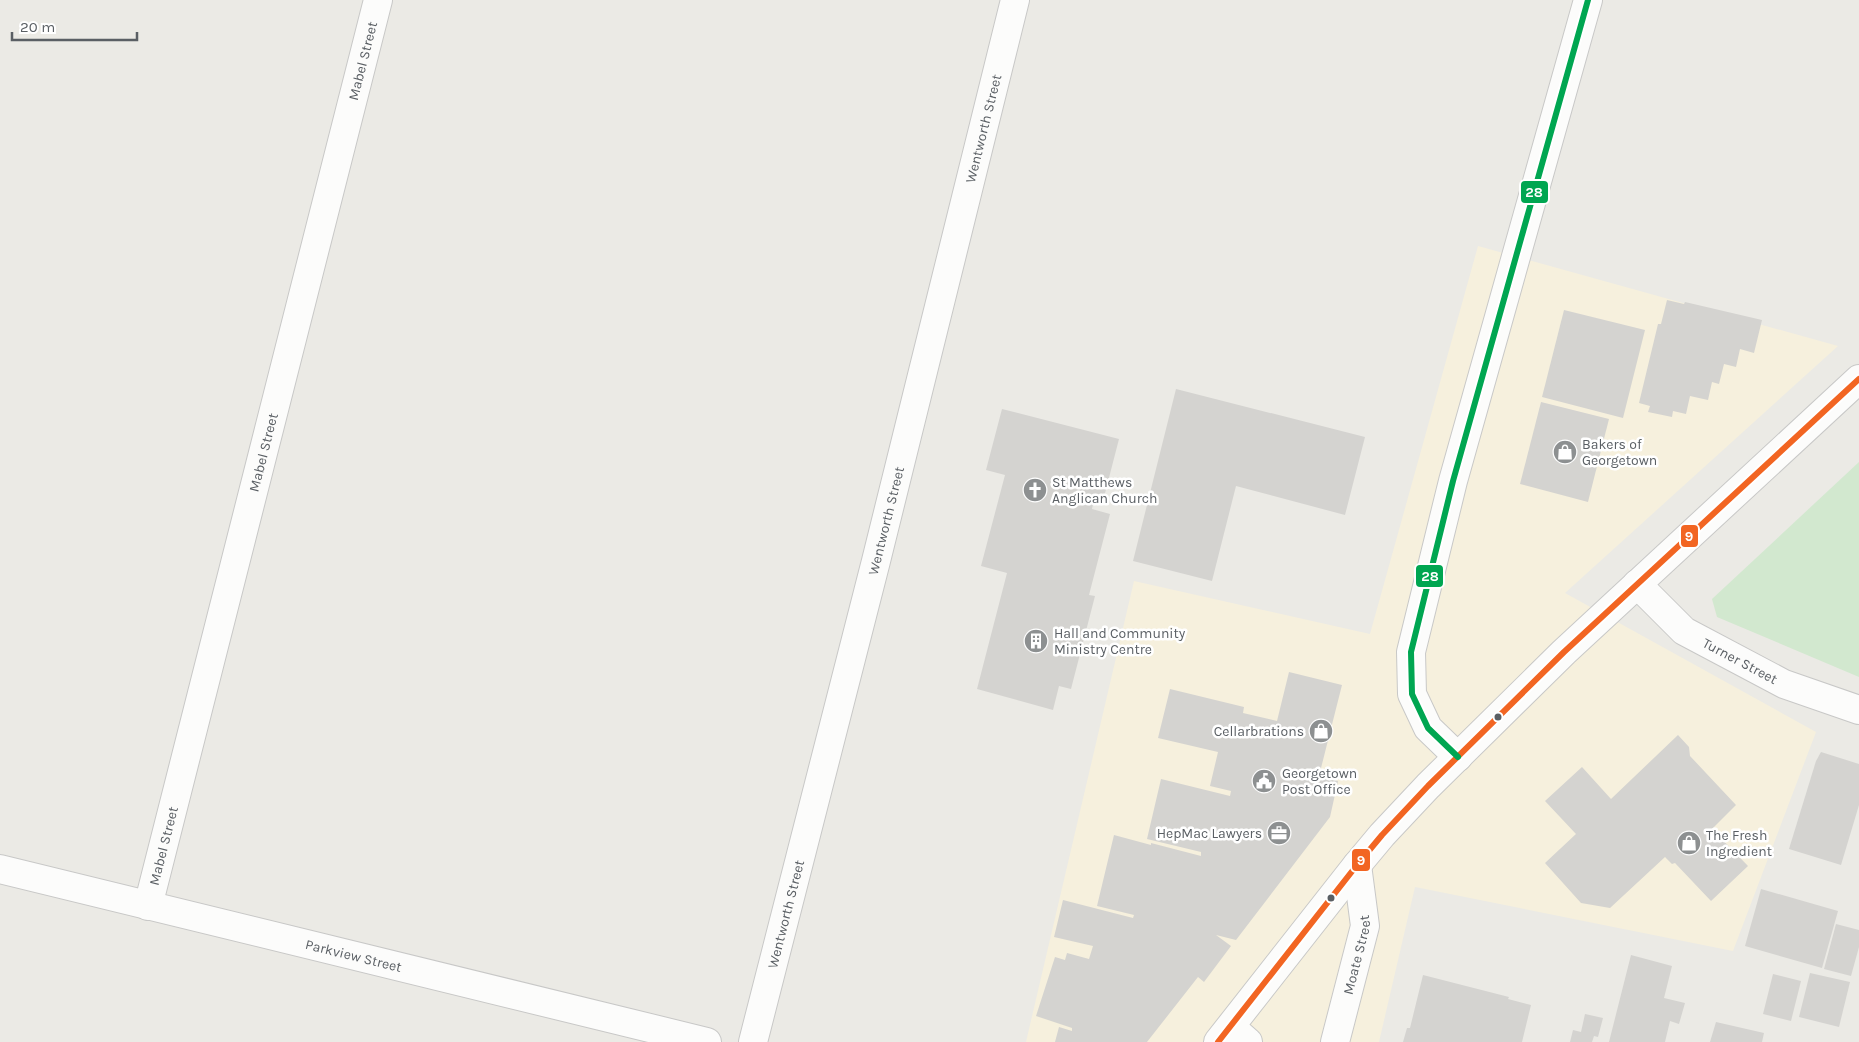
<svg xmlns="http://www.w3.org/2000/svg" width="1859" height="1042" viewBox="0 0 1859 1042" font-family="Karla,sans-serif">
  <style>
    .commercial { fill: #f6f0dd }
    .green { fill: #d2e8cf }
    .building { fill: #d4d3d0 }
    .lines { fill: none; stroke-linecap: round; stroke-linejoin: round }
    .minor-casing { stroke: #c8c8c7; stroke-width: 30 }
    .minor { stroke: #fcfcfb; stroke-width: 28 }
    .bus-1-casing { stroke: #fff; stroke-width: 10 }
    .bus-2-casing { stroke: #fff; stroke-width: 10 }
    .bus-1 { stroke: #f26522; stroke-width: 6 }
    .bus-2 { stroke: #00a651; stroke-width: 6 }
    .bus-dot { fill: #5a5f64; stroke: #fff; stroke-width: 2 }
    .labels { text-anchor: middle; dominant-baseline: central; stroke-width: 5; stroke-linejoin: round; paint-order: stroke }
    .street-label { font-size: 14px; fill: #5a5f64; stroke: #fff }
    .poi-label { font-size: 14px; fill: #5a5f64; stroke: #fff; text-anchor: start }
    .line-badge { stroke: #fff; stroke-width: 2 }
    .badge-label { font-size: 14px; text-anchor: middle; font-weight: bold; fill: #fff }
  </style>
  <rect width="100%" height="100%" fill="#ebeae5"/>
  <polygon class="commercial" points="1478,246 1838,346 1565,593 1816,732 1733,951 1415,887 1379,1042 1026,1042 1134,581 1370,634"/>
  <polygon class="green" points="1859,462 1859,677 1717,617 1712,599"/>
  <g class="building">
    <polygon points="1667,300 1684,304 1685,302 1762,320 1754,353 1740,349 1736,367 1724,364 1719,384 1712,382 1708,400 1690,396 1686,414 1673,411 1672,417 1648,412 1650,406 1639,403 1658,324 1661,324"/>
    <polygon points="1564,310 1645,330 1623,418 1542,397"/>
    <polygon points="1176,389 1365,437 1345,515 1236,486 1212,581 1133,561"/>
    <polygon points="1541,402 1609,419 1588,502 1520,484"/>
    <polygon points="1002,409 1119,439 1103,501 1094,499 1092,509 1110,514 1089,595 1095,596 1071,689 1059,686 1053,710 977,689 1007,573 981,566 1005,475 986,470"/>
    <polygon points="1289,672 1342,685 1319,776 1338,781 1330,817 1236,940 1216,935 1231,946 1204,982 1198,977 1147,1042 1055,1042 1059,1027 1072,1031 1072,1028 1036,1016 1055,957 1065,960 1067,953 1089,959 1093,946 1054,937 1063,900 1133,918 1134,915 1097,906 1114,835 1151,845 1151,843 1201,856 1201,852 1147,839 1161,779 1230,796 1231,791 1210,786 1218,752 1158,738 1170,689 1244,707 1243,713 1277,721"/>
    <polygon points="1678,735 1689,747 1690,756 1736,805 1712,829 1748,866 1711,901 1675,863 1672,864 1665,857 1610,908 1581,903 1545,863 1576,834 1545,801 1582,767 1611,799"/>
    <polygon points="1821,752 1859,764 1859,805 1841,865 1789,849 1816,761"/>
    <polygon points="1761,889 1838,911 1822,968 1745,946"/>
    <polygon points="1836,924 1859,930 1859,947 1851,976 1824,969"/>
    <polygon points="1631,955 1672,966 1664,998 1685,1003 1679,1024 1670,1021 1665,1042 1609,1042"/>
    <polygon points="1810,973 1850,982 1839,1027 1799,1017"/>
    <polygon points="1773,974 1801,981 1791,1021 1763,1014"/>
    <polygon points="1423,975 1509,997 1508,999 1531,1005 1522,1042 1403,1042 1407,1028 1410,1028"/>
    <polygon points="1585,1014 1603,1018 1598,1037 1594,1036 1592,1042 1570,1042 1573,1030 1581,1032"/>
    <polygon points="1716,1022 1764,1033 1762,1042 1710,1042"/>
  </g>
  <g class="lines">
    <g class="minor-casing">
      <g id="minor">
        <path id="s1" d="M1637,584l47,47 100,53 75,26"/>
        <polyline points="1458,757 1428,728 1412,694 1411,652 1453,481 1588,0"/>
        <path id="s2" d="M0,869l707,173"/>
        <path id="s3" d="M148,906l230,-906"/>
        <polyline points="1231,1027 1248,1042"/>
        <path id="s4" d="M753,1042l123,-481 139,-561"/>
        <polyline points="1218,1042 1357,865 1382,835 1428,786 1564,652 1859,379"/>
        <path id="s5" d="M1335,1042l30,-116 -8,-61"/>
      </g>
    </g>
    <use href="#minor" class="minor"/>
    <g class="bus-1-casing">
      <polyline id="bus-1" points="1218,1042 1357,865 1382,835 1428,786 1564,652 1859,379"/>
    </g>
    <g class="bus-2-casing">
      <polyline id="bus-2" points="1458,757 1428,728 1412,694 1411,652 1453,481 1588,0"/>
    </g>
    <use href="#bus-1" class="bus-1"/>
    <use href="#bus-2" class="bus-2"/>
  </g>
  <defs>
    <g id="shop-disc" transform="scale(1.25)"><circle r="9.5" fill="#8d9091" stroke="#fff"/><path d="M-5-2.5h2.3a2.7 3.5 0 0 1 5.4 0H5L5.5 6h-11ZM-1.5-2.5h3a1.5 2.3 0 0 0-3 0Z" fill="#fff"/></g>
    <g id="church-disc" transform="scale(1.25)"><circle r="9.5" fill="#8d9091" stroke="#fff"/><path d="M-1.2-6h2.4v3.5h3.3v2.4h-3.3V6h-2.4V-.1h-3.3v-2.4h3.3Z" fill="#fff"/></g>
    <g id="building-disc" transform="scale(1.25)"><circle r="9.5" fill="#8d9091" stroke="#fff"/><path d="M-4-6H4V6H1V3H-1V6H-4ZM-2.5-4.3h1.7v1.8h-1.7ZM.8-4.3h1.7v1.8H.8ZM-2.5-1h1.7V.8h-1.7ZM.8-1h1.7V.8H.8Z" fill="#fff"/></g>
    <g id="civic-disc" transform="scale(1.25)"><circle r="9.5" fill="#8d9091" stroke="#fff"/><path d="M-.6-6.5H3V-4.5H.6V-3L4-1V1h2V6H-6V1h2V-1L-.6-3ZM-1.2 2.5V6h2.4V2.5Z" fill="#fff"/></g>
    <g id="office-disc" transform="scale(1.25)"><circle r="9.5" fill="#8d9091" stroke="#fff"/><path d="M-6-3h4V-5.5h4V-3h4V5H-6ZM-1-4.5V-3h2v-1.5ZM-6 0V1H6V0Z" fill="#fff"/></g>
  </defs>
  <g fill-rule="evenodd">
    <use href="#shop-disc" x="1565" y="452"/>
    <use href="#church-disc" x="1035" y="490"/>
    <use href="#building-disc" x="1036" y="641"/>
    <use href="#shop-disc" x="1321" y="731"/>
    <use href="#civic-disc" x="1264" y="781"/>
    <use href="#office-disc" x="1279" y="833"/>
    <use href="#shop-disc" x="1689" y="843"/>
  </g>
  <g class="bus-dot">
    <circle cx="1498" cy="717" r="4.5"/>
    <circle cx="1331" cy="898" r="4.5"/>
  </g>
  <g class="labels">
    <g class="street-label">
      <text stroke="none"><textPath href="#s3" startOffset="872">Mabel Street</textPath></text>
      <text stroke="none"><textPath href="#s4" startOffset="942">Wentworth Street</textPath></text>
      <text stroke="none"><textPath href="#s3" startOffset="468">Mabel Street</textPath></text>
      <text stroke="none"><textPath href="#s4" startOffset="538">Wentworth Street</textPath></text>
      <text stroke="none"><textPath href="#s1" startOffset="130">Turner Street</textPath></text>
      <text stroke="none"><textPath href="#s3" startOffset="62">Mabel Street</textPath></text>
      <text stroke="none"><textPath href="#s4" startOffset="132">Wentworth Street</textPath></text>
      <text stroke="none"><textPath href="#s5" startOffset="90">Moate Street</textPath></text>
      <text stroke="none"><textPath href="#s2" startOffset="364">Parkview Street</textPath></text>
    </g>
    <g class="poi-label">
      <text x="1582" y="444">Bakers of<tspan x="1582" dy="16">Georgetown</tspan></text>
      <text x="1052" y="482">St Matthews<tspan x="1052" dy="16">Anglican Church</tspan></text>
      <text x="1054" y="633">Hall and Community<tspan x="1054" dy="16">Ministry Centre</tspan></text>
      <text x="1304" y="731" text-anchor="end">Cellarbrations</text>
      <text x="1282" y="773">Georgetown<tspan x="1282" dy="16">Post Office</tspan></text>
      <text x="1262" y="833" text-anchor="end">HepMac Lawyers</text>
      <text x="1706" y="835">The Fresh<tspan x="1706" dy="16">Ingredient</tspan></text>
    </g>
  </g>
  <g class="line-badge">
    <rect x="1520" y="180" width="29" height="24" rx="5" fill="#00a651"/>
    <rect x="1680" y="524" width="19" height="24" rx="5" fill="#f26522"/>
    <rect x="1415" y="564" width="29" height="24" rx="5" fill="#00a651"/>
    <rect x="1351" y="848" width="20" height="24" rx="5" fill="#f26522"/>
  </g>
  <g class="badge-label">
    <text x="1534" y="197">28</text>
    <text x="1689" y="541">9</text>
    <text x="1430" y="581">28</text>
    <text x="1361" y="865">9</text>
  </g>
  <path d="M12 32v8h125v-8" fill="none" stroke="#5a5f64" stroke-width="2.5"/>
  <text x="20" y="32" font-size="15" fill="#5a5f64" stroke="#ffffff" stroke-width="4" paint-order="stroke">20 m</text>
</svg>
